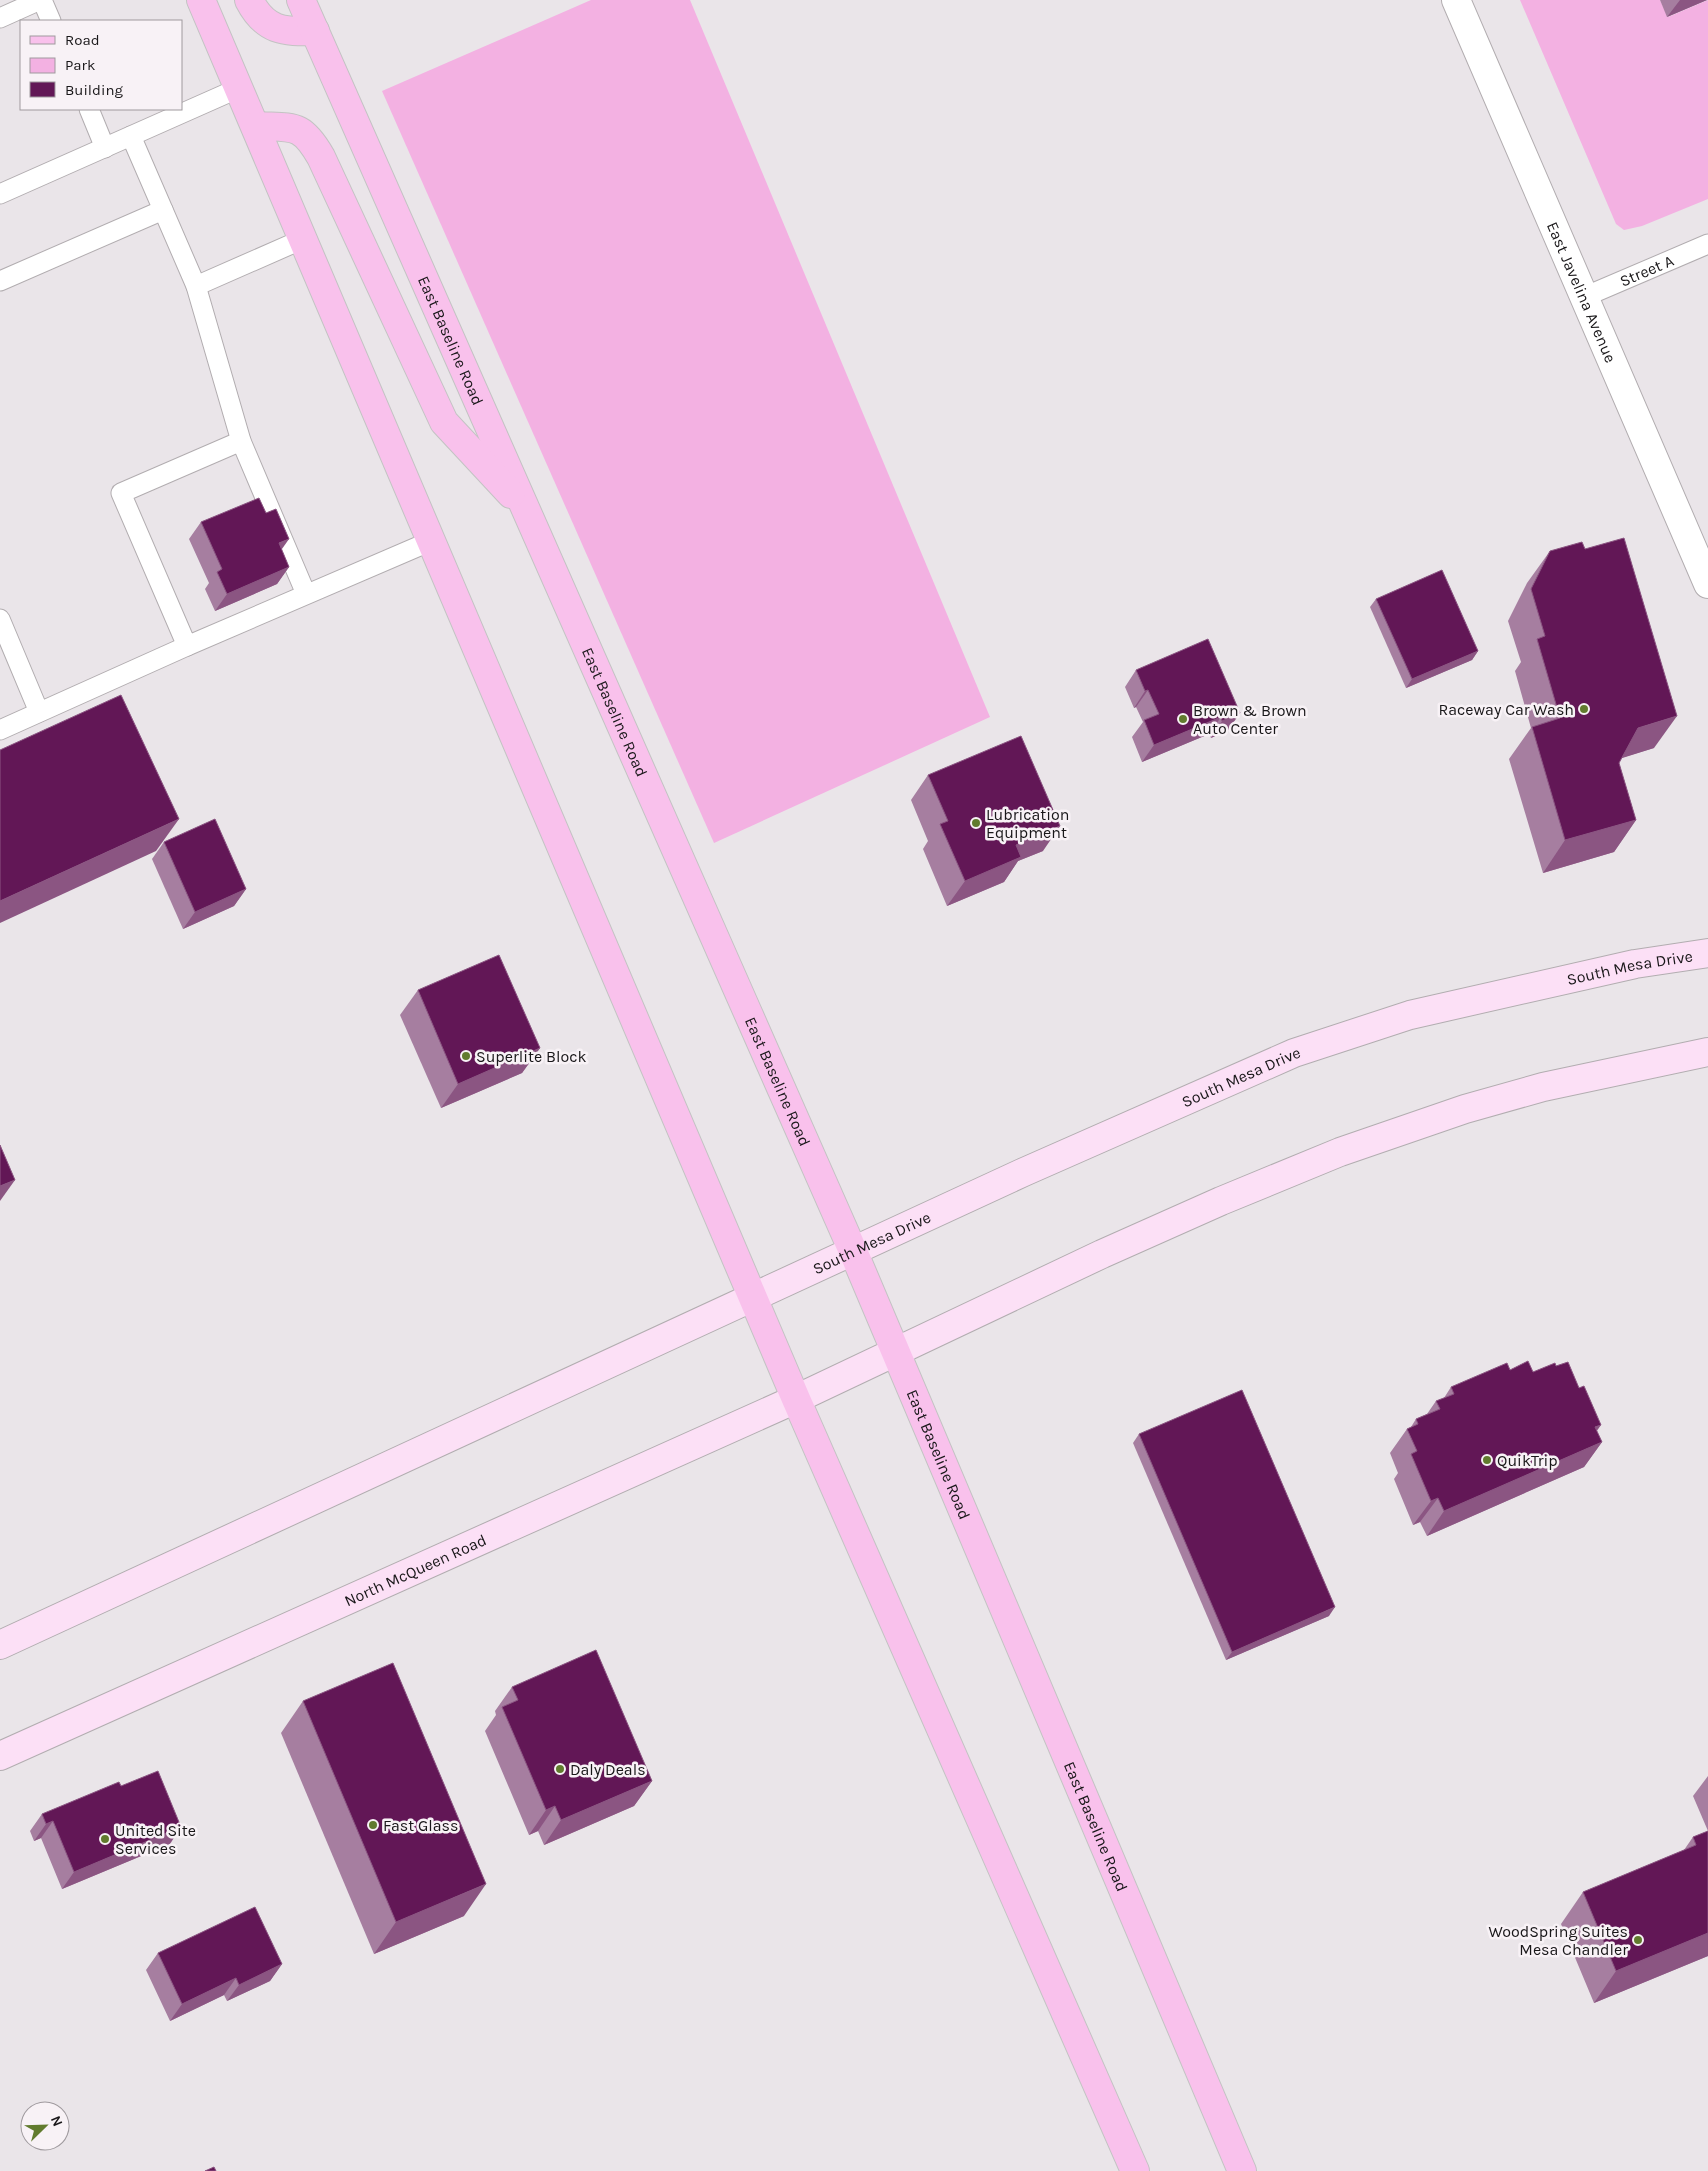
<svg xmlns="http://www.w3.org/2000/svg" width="1708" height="2171" viewBox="0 0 1708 2171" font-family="Karla,sans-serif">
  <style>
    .green { fill: #f3b1e2 }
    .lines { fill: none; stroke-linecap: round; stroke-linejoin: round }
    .service-casing { stroke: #b2adb0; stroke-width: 21 }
    .minor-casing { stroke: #b2adb0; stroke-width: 30 }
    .secondary-casing { stroke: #b2adb0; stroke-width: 30 }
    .primary-casing { stroke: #c3c3c3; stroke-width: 30 }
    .service { stroke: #fff; stroke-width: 19 }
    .minor { stroke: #fff; stroke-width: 28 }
    .secondary { stroke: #fce0f6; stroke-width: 28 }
    .primary { stroke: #f9c1ec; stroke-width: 28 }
    .wall { fill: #a67ea0 }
    .shaded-wall { fill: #8b5582 }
    .building { fill: #621756; stroke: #8b5582 }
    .poi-dot { fill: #617b2e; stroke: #f8f2f6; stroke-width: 2 }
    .labels { text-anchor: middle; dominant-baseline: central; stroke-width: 5; stroke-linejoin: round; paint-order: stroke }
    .street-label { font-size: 16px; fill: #191719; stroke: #f8f2f6 }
    .poi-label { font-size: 16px; fill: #191719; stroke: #f8f2f6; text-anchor: start }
  </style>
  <rect width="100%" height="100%" fill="#eae5e9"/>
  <g class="green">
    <polygon points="591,0 690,0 990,717 714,843 382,91"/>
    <polygon points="1520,0 1660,0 1668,17 1708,0 1708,199 1642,226 1624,230 1616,224"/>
  </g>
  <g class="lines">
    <g class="service-casing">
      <g id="service">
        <polyline points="42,0 51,21"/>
        <polyline points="0,18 40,0"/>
        <polyline points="89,109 105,148"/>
        <polyline points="131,136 196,286 303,239"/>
        <polyline points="0,194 239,88"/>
        <polyline points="0,281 163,210"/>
        <polyline points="196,286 241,441"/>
        <path id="s1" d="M1584,297l124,-53"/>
        <polyline points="306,594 241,441 121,493 187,646 431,541"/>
        <polyline points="0,619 39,712"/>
        <polyline points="0,730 187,646"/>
      </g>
    </g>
    <g class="minor-casing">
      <g id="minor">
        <path id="s2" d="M1456,0l252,584"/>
      </g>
    </g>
    <g class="secondary-casing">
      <g id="secondary">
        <path id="s3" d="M0,1645l1024,-473 270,-119 116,-38 225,-51 73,-11"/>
        <path id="s4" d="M0,1756l796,-357 306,-145 119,-53 119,-49 125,-43 78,-22 165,-35"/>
      </g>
    </g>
    <g class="primary-casing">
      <g id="primary">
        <polyline points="201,0 796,1399 1135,2171"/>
        <path d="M249,0c16,31 34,32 66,31"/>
        <path id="s5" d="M301,0l552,1251 389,920"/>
        <path d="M256,126c37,2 45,-4 65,31l123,265 67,72"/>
      </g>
    </g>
    <use href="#service" class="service"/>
    <use href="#minor" class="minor"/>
    <use href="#secondary" class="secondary"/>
    <use href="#primary" class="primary"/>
  </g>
  <g class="wall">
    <polygon points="1660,0 1707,0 1667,17"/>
    <polygon points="201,522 281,549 289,567 277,584 215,611 205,589 209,583 189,539"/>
    <polygon points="1550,551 1654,748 1621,758 1619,763 1636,820 1614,852 1543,873 1509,759 1531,728 1515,671 1521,662 1508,621 1527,583"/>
    <polygon points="1376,599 1478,651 1472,660 1406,688 1370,607"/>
    <polygon points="1136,670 1240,713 1228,730 1211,738 1209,734 1142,762 1132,737 1143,722 1136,707 1134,708 1125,687"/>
    <polygon points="928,775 1043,851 1018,861 1004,882 947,906 923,849 928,841 911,800"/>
    <polygon points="164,842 246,889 234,906 183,929 152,859"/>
    <polygon points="418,990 540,1048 522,1073 441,1108 400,1015"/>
    <polygon points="1556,1366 1596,1431 1602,1442 1584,1467 1427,1536 1420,1522 1413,1525 1394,1479 1398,1473 1390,1453 1407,1429 1411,1427 1416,1419 1427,1414 1436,1401 1444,1398 1451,1387 1510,1370 1533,1372"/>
    <polygon points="1139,1434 1329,1616 1226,1660 1133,1443"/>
    <polygon points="512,1687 652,1781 634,1806 544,1845 538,1831 529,1835 485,1731 496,1715 495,1711"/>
    <polygon points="303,1701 464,1916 374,1954 281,1733"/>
    <polygon points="1708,1776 1708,1956 1594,2003 1561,1924 1583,1892 1684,1850 1693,1837 1708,1831 1693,1796"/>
    <polygon points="121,1786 170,1844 62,1889 41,1838 34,1841 30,1831 42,1814"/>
    <polygon points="158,1953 282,1964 270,1981 227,2001 224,1995 170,2021 146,1970"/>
  </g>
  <g class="shaded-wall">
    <polygon points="1680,0 1707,0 1667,17"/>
    <polygon points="289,539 277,556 279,543"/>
    <polygon points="289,567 277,584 215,611 227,594"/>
    <polygon points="1478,651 1472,660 1406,688 1412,679"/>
    <polygon points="1148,690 1136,707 1134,708 1145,691"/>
    <polygon points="1240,713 1228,730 1211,738 1222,721"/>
    <polygon points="1677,716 1654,748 1616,760 1638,728"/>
    <polygon points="1221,717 1209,734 1142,762 1154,745"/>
    <polygon points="179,819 156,851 0,923 0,901"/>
    <polygon points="1636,820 1614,852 1543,873 1565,840"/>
    <polygon points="1060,826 1043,851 1018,861 1004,882 947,906 965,881 1016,845"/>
    <polygon points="246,889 234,906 183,929 195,912"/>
    <polygon points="540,1048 522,1073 441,1108 458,1084"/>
    <polygon points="15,1180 0,1201 0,1186"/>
    <polygon points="1601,1425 1584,1449 1595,1427"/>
    <polygon points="1602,1442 1584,1467 1427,1536 1444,1511"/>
    <polygon points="1438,1498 1420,1522 1413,1525 1431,1501"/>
    <polygon points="1335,1607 1329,1616 1226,1660 1232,1652"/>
    <polygon points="652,1781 634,1806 544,1845 561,1820"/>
    <polygon points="555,1806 538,1831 529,1835 546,1810"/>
    <polygon points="53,1821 41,1838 34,1841 46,1824"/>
    <polygon points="181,1827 170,1844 62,1889 74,1872"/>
    <polygon points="486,1884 464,1916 374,1954 396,1922"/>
    <polygon points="1708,1933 1708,1956 1594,2003 1616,1971"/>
    <polygon points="282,1964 270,1981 227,2001 239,1985"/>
    <polygon points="236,1978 224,1995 170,2021 182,2004"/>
  </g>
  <g class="building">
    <polygon points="259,498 266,513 276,509 289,539 279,543 289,567 227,594 217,572 222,569 201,522"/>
    <polygon points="1624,538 1677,716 1638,728 1619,763 1636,820 1565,840 1532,727 1560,718 1537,639 1545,636 1531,589 1550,551 1582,542 1585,549"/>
    <polygon points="1442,570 1478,651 1412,679 1376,599"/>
    <polygon points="1208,639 1240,713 1222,721 1221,717 1154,745 1144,720 1159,714 1148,690 1145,691 1136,670"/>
    <polygon points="121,695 179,819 0,901 0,750"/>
    <polygon points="1021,736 1060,826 1016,845 1021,857 965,881 940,824 948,821 928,775"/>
    <polygon points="215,819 246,889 195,912 164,842"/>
    <polygon points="499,955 540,1048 458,1084 418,990"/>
    <polygon points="0,1145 15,1180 0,1186"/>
    <polygon points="1528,1361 1533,1372 1555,1363 1556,1366 1568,1362 1579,1388 1584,1386 1601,1425 1595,1427 1602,1442 1444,1511 1438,1498 1431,1501 1411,1454 1417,1451 1407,1429 1418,1424 1416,1419 1440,1409 1436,1401 1454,1394 1451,1387 1507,1363 1510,1370"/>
    <polygon points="1242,1390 1335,1607 1232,1652 1139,1434"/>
    <polygon points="596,1650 652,1781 561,1820 555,1806 546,1810 502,1707 518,1700 512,1687"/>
    <polygon points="393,1663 486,1884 396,1922 303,1701"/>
    <polygon points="158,1771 181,1827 74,1872 53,1821 46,1824 42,1814 119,1782 121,1786"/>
    <polygon points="1708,1831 1708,1933 1616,1971 1583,1892 1696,1845 1693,1837"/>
    <polygon points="255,1907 282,1964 239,1985 236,1978 182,2004 158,1953"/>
    <polygon points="214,2167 216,2171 205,2171"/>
  </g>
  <g class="poi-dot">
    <circle cx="1584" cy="709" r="5"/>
    <circle cx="1183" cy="719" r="5"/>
    <circle cx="976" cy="823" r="5"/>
    <circle cx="466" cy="1056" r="5"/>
    <circle cx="1487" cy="1460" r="5"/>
    <circle cx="560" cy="1769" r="5"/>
    <circle cx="373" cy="1825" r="5"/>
    <circle cx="105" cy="1839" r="5"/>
    <circle cx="1638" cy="1940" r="5"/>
  </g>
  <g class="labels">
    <g class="street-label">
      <text stroke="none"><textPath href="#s1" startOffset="68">Street A</textPath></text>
      <text stroke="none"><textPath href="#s2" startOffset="318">East Javelina Avenue</textPath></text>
      <text stroke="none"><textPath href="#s5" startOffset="372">East Baseline Road</textPath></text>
      <text stroke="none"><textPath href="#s5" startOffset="778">East Baseline Road</textPath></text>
      <text stroke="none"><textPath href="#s3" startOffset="1770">South Mesa Drive</textPath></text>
      <text stroke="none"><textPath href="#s3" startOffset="1365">South Mesa Drive</textPath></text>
      <text stroke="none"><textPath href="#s5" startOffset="1182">East Baseline Road</textPath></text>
      <text stroke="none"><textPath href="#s3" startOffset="960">South Mesa Drive</textPath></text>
      <text stroke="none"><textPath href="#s5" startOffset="1588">East Baseline Road</textPath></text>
      <text stroke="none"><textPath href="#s4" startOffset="455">North McQueen Road</textPath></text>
      <text stroke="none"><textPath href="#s5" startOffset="1992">East Baseline Road</textPath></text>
    </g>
    <g class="poi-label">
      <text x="1574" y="709" text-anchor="end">Raceway Car Wash</text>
      <text x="1193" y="710">Brown &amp; Brown<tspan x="1193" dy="18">Auto Center</tspan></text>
      <text x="986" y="814">Lubrication<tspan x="986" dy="18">Equipment</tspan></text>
      <text x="476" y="1056">Superlite Block</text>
      <text x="1497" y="1460">QuikTrip</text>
      <text x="570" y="1769">Daly Deals</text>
      <text x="383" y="1825">Fast Glass</text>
      <text x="115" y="1830">United Site<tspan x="115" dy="18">Services</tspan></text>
      <text x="1628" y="1931" text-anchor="end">WoodSpring Suites<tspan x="1628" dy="18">Mesa Chandler</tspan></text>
    </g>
  </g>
  <rect x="20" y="20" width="162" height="90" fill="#f8f2f6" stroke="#9f9a9e"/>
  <rect x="30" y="36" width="25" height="8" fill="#f9c1ec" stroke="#9f9a9e"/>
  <text x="65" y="45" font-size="15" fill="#191719">Road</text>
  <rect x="30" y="58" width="25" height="15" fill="#f3b1e2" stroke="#9f9a9e"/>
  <text x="65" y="70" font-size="15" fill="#191719">Park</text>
  <rect x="30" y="82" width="25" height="15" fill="#621756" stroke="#9f9a9e"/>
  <text x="65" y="95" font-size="15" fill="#191719">Building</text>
  <g transform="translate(45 2126) rotate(67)"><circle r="24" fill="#f8f2f6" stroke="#9f9a9e"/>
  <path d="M0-4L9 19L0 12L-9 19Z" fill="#617b2e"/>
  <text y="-8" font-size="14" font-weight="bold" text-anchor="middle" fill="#191719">N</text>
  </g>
</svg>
